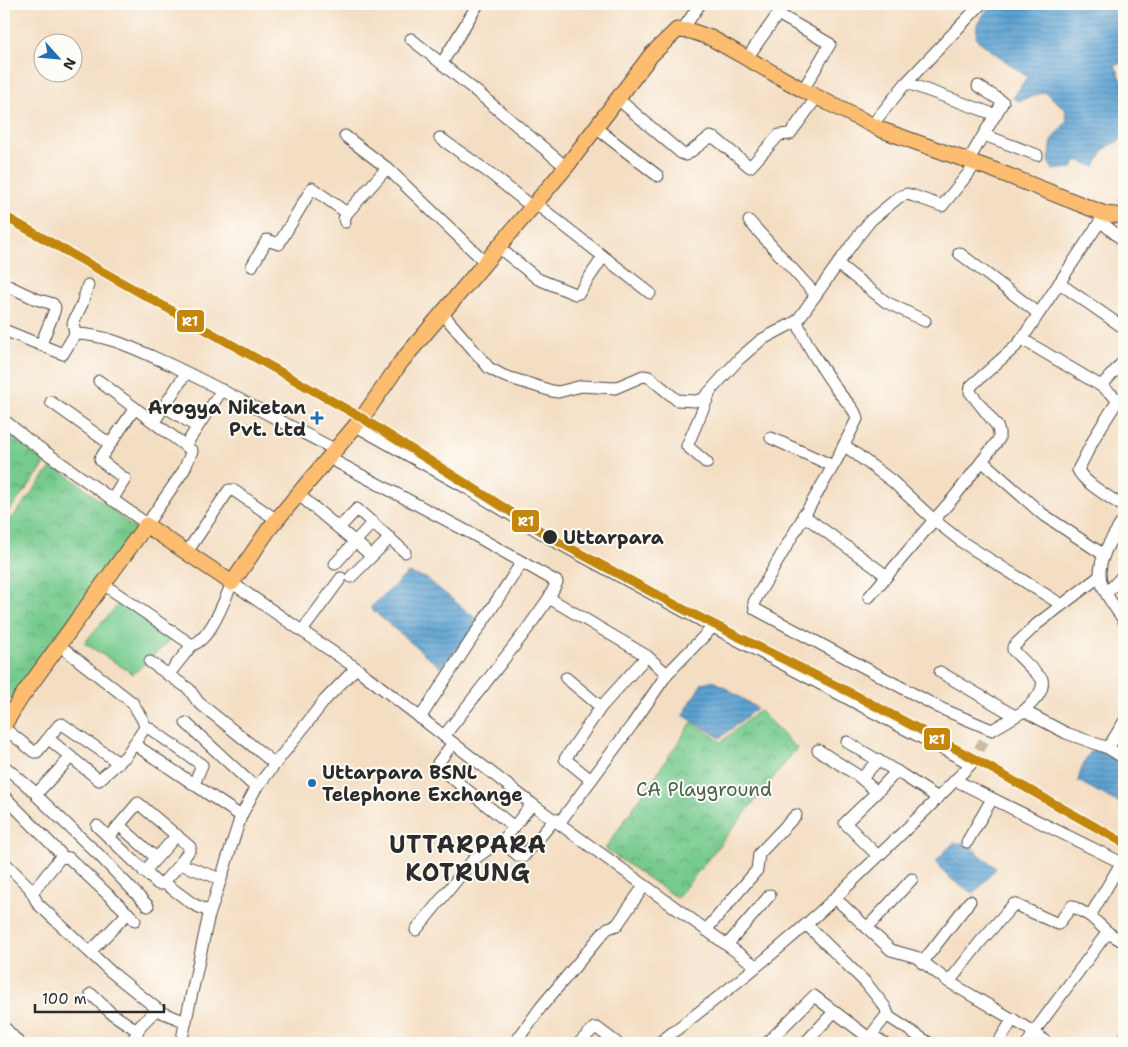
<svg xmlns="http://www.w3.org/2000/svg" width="1128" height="1047" viewBox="0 0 1128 1047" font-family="'Shantell Sans',sans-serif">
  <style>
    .park { fill: url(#park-crowns); stroke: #507a5c }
    .pitch { fill: #76ca8d; stroke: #507a5c }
    .water { fill: url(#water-rules); stroke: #44667e }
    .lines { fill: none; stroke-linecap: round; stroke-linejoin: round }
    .minor-tunnel { stroke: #ccbaa5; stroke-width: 11; stroke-dasharray: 11 5.5; stroke-linecap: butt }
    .minor-casing { stroke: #494642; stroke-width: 13 }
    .major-casing { stroke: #494642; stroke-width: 17 }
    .minor { stroke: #fff; stroke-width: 11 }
    .major { stroke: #fcbd6f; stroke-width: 15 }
    .rail-1-casing { stroke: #fdfcf7; stroke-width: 12 }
    .rail-1 { stroke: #c4870b; stroke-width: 9 }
    .poi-dot { fill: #1f6fb2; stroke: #fdfcf7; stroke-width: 2 }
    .stop-dot { fill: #2b2b2b; stroke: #fdfcf7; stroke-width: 2 }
    .labels { text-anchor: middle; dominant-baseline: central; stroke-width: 4; stroke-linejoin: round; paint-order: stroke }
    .poi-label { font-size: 19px; font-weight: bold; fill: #2b2b2b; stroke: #fdfcf7; text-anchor: end }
    .stop-label { font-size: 19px; font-weight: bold; fill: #2b2b2b; stroke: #fdfcf7; text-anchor: start }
    .park-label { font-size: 19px; fill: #45634d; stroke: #fdfcf7 }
    .district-label { font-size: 24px; font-weight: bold; letter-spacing: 1px; fill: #2b2b2b; stroke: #fdfcf7 }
    .line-badge { stroke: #fdfcf7; stroke-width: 2 }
    .badge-label { font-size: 14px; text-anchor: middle; font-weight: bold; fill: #fff }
  </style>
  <defs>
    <pattern id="park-crowns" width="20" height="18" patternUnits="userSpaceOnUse" patternTransform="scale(1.25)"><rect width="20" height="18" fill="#76ca8d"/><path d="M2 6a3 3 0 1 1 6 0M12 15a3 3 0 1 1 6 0" fill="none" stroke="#61a473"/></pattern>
    <pattern id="water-rules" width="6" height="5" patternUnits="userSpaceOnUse" patternTransform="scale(1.25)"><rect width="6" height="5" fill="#5ca1d1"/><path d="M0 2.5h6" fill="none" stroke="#4c83aa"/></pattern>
  </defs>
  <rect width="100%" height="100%" fill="#fdfcf7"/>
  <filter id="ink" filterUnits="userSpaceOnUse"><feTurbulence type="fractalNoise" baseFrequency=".02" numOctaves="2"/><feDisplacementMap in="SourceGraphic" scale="10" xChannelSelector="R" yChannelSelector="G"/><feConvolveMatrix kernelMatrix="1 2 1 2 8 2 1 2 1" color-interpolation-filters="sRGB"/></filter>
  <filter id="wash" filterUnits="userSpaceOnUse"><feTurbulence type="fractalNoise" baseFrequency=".0096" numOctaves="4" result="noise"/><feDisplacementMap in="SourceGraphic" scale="20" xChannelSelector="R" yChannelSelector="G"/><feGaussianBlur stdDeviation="1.12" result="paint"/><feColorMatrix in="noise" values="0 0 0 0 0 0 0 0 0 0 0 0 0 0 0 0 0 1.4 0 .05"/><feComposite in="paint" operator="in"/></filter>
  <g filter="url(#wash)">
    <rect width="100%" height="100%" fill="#f4dec3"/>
    <g class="park">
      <polygon points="4,431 46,463 10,510 4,508"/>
      <polygon points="53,465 81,485 136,530 12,698 4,692 4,515 12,518"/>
      <polygon points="759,710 797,748 677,898 605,849 692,722 721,742"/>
    </g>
    <polygon class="pitch" points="121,601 176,635 133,674 84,643"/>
    <g class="water">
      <polygon points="991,4 1124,4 1124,54 1122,63 1115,65 1124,85 1124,121 1123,124 1124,138 1104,149 1095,167 1078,160 1072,168 1053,170 1049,163 1052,139 1067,121 1065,109 1045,92 1019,101 1013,98 1027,77 976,39 977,24"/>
      <polygon points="408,573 426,578 480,622 441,668 370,608"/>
      <polygon points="713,680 757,708 720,738 683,715 702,683"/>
      <path d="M1095,748l29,16v42l-46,-25c3,-12 7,-25 17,-33z"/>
      <path d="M953,843h13l30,25 -21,25c-16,-6 -30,-17 -39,-32z"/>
    </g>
  </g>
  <g filter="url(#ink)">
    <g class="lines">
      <polyline class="minor-tunnel" points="971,764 984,741"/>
      <g class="minor-casing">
        <g id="minor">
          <polyline points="778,14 830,44 803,90"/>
          <polyline points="683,29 700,4"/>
          <polyline points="411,39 477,92 566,167"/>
          <polyline points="747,58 785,4"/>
          <polyline points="442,63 478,4"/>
          <polyline points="907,83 996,115"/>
          <polyline points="618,99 681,153 686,155 710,137 716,139 750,167 779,135 790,134 817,97"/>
          <polyline points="872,125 906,83 981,4"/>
          <polyline points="596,128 658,176"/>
          <polyline points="984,135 1037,155"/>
          <polyline points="345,136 387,168 485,262"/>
          <polyline points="440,138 491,174 532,207"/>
          <polyline points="968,161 1003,102 978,86"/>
          <polyline points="535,203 650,293"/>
          <polyline points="1105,214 1022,339 1101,386 1124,404"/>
          <polyline points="749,221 816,295"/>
          <polyline points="1100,221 1124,241"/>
          <polyline points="345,222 344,219 347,213 387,168"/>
          <polyline points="498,247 538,279 575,294 579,293 603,257"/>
          <polyline points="959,253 1038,313"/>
          <polyline points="838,264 886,302 925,321"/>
          <polyline points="252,266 267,240 279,244 280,242 312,188 347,213"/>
          <polyline points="1059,283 1124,328"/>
          <polyline points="4,284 36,299 53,304 55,307 54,312 41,344"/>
          <polyline points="442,313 489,368 504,376 552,391 558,392 582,386 615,388 643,376 649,377 677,400 695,401 703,399 739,359 761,340 797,321 855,240 871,220 899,197 907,194 914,196 942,206 976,164"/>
          <path d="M797,321c10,26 25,47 40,69 6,9 19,19 20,29l-21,42 -82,141 1,7 185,99 52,22 32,-19 42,22 42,15 16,10"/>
          <polyline points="4,330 63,354 75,334 73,323 82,304 88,285"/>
          <path d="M75,334c33,0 64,17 94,30 57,27 111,57 167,86"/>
          <polyline points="1022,339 1015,347 971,386 970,392 997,426 999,432 999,439 955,496 934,520 962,542 1062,605"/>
          <polyline points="1101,386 1124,361"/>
          <path d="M1118,400l-22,35 -18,35c7,14 33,28 46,37"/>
          <polyline points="51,402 110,444"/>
          <polyline points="164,406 197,427"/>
          <polyline points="4,420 27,439 147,524 184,470 192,451 99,381"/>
          <polyline points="154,422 186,373"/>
          <polyline points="356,426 465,487 556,542 713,627"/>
          <polyline points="771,438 833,466"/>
          <polyline points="844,445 892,481 934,520 869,597"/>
          <polyline points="185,446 222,390"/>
          <polyline points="329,458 476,536 557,582 549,598 525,632 444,736"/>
          <polyline points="982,461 1041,513 1104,555"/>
          <polyline points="707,463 687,446 709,395"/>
          <polyline points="298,494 372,556"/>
          <polyline points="112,500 125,479 101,461 100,459 135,408"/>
          <polyline points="803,515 887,576"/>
          <path d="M1124,519c-10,16 -25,36 -24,57 2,16 16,32 24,45"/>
          <polyline points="339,528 357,509 405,552"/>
          <polyline points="187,552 229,490 233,490 277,520"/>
          <polyline points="335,564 373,522"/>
          <polyline points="351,577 390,538"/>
          <path d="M103,584l89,61c19,-6 32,-44 40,-62l124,85 176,136 224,162"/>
          <polyline points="1107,593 1124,574"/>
          <polyline points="549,598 647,656 667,674"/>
          <polyline points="302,631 341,578"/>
          <path d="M59,645l74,58c4,10 9,12 12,23"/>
          <polyline points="150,662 189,689 198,702 275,764"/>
          <polyline points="940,672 1015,716"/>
          <polyline points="168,675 192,645"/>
          <polyline points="566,678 601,707"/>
          <path d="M1024,711c8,-9 21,-18 18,-32l-29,-29v-3l24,-23 63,-48"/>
          <polyline points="420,718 522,562"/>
          <polyline points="186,723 256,788"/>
          <polyline points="4,728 34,752 37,752 47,740 50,740 99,780 126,756 146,726 202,765 194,784"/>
          <polyline points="47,740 59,725 62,724 119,763"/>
          <polyline points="847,742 901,774 938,798"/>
          <polyline points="453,743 438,763 438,767 514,827"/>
          <polyline points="134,744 241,816"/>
          <polyline points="1108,748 1124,722"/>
          <polyline points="818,750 857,775 877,792"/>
          <polyline points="71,757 39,791 37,796 100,856 148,906"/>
          <polyline points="4,766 37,794"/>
          <polyline points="862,778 878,760"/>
          <polyline points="591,780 565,759 601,707 647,656"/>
          <polyline points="955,780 1118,861 1120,865 1090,916 1110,934"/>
          <polyline points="4,796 61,854 60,858 32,893"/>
          <polyline points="560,822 632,725 667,674 713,627 971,764 926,810 835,898"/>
          <polyline points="119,825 156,858"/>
          <polyline points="97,826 158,884 162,884 180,864 221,879"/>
          <polyline points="109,837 138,803 190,847 190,849 180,864"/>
          <polyline points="502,842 532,804"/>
          <polyline points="967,842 992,799"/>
          <polyline points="878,856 845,823 877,792 897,771"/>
          <polyline points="61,857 69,858 135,920"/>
          <polyline points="4,862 29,887 38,904 110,971 161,1012 186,1022"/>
          <polyline points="144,872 177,835"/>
          <polyline points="163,882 193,904 210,912"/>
          <polyline points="807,925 866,983 885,1007 889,1017 929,1043"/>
          <polyline points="867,928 912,879"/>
          <polyline points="416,930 473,860 498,842 502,842 519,856 523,857 555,819"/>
          <polyline points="706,930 757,870 759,854 796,815"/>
          <polyline points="727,945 770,895"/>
          <polyline points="90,952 128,913"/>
          <polyline points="922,963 970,901"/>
          <polyline points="949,982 981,941 1014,904 1058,924 1072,906 1090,916"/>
          <polyline points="91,994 111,1013 138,1031"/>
          <polyline points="4,1027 19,1043"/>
          <polyline points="871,1035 884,1043"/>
          <polyline points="129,1043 135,1037 141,1025 157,1009"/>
          <polyline points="181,1043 208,919 241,816 256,788 275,764 325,700 356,668"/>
          <polyline points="515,1043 541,1007 604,932 608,928 617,925 644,886"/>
          <polyline points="579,1043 594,1028 597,1028 617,1043"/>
          <path d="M659,1043c60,-46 121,-93 176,-145l56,52 25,7 33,25 85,50 13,11"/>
          <polyline points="767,1043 814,996 869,1038"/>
          <polyline points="805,1043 834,1012"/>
          <polyline points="865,1043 886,1016 889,1017"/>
          <polyline points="998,1043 1013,1019"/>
          <polyline points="1028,1043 1034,1032 1104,937 1110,934 1124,942"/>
          <polyline points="1121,1043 1124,1038"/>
        </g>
      </g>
      <g class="major-casing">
        <polyline id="major" points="4,725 20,699 146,525 232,583 269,529 362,418 401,362 566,167 651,55 677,30 691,31 711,38 803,90 882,130 994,170 1105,214 1124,216"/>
      </g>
      <use href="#minor" class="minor"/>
      <use href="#major" class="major"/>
      <g class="rail-1-casing">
        <polyline id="rail-1" points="4,216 362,418 557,541 683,609 853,694 971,757 1124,843"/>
      </g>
      <use href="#rail-1" class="rail-1"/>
    </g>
  </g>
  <g class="poi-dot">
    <path d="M314.5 410.5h5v5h5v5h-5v5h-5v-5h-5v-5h5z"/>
    <circle cx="312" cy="783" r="5"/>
  </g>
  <circle class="stop-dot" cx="550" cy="537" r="8"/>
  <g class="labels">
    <g class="poi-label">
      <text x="306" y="407">Arogya Niketan<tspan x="306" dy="22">Pvt. Ltd</tspan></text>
      <text x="322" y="772" text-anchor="start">Uttarpara BSNL<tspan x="322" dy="22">Telephone Exchange</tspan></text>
    </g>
    <g class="stop-label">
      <text x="563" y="537">Uttarpara</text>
    </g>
    <g class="park-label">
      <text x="704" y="789">CA Playground</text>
    </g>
    <g class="district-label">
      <text x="468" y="845">UTTARPARA<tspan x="468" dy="28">KOTRUNG</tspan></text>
    </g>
  </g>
  <g class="line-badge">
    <rect x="176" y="309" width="29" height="24" rx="5" fill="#c4870b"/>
    <rect x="511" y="509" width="29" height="24" rx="5" fill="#c4870b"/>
    <rect x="923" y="727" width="28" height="24" rx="5" fill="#c4870b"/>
  </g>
  <g class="badge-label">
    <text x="190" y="326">R1</text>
    <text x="526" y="526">R1</text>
    <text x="937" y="744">R1</text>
  </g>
  <rect width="1128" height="1047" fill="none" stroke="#fdfcf7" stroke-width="20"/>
  <g transform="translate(58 58) rotate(117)"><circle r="24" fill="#fdfcf7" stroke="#a9a8a5"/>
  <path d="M0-4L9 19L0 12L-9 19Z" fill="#1f6fb2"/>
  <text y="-8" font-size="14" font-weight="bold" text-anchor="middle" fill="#2b2b2b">N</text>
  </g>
  <path d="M35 1004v8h129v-8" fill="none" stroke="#2b2b2b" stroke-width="2.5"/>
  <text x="42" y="1004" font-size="15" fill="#2b2b2b" stroke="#fdfcf7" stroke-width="4" paint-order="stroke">100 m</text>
</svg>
